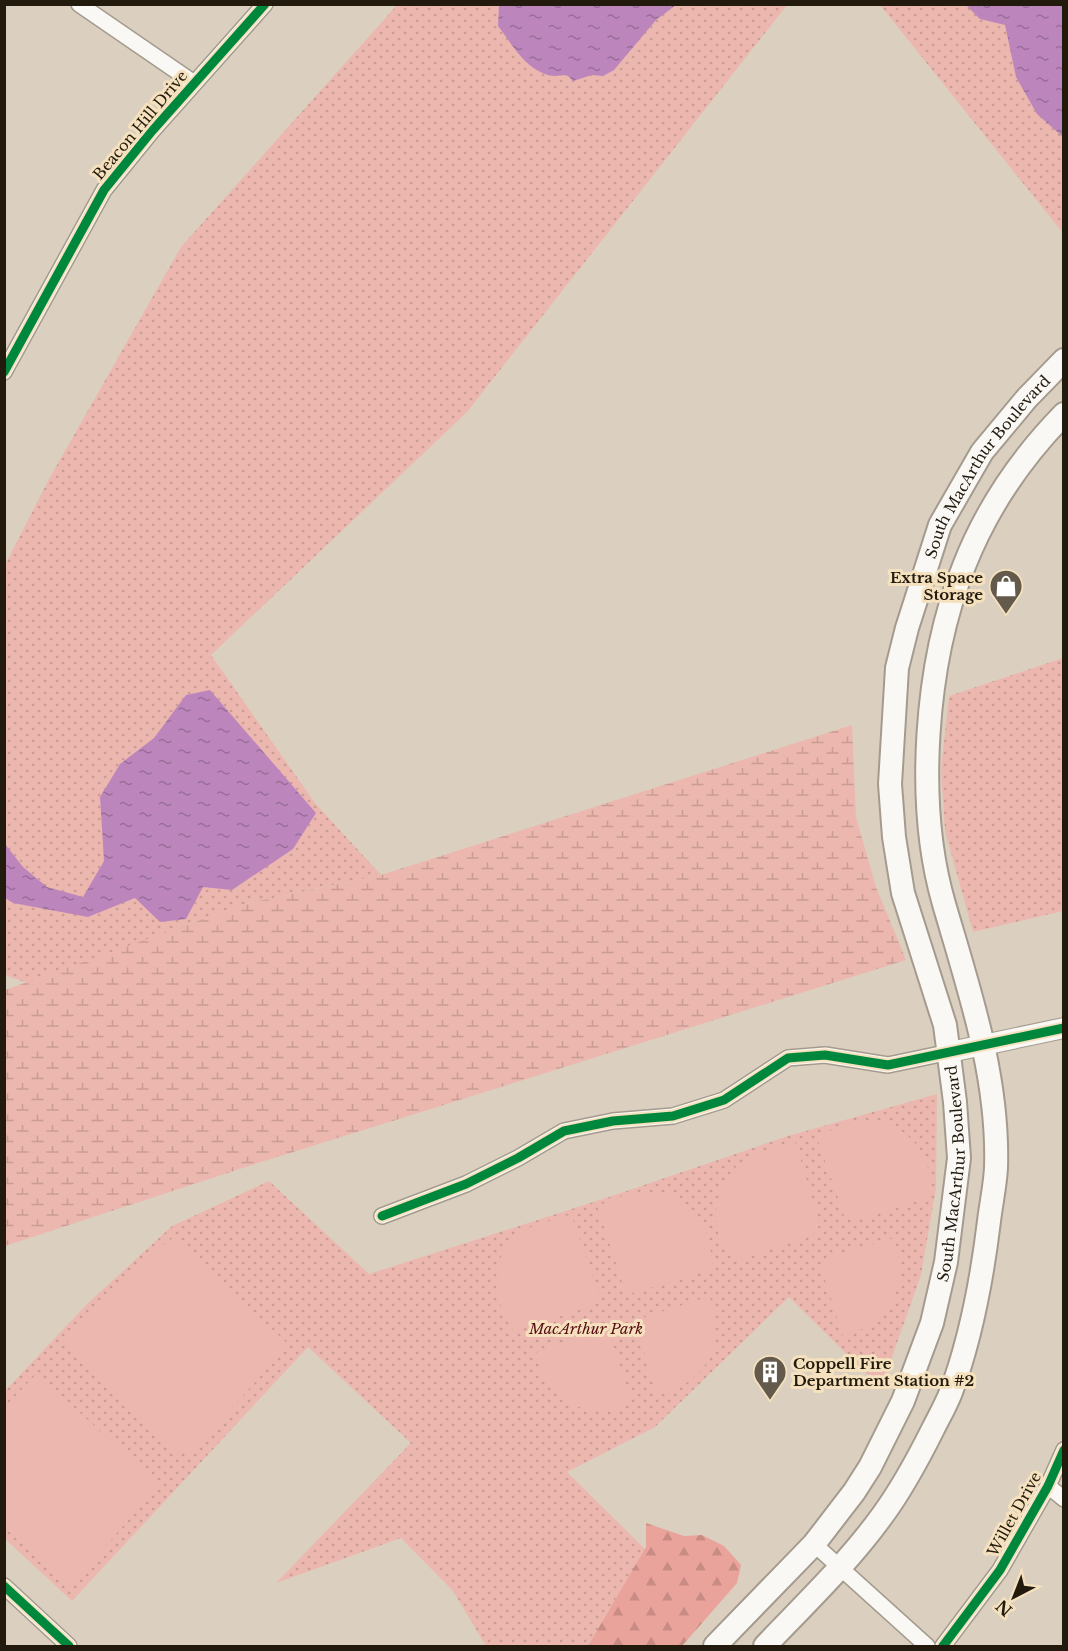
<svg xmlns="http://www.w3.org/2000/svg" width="1068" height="1651" viewBox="0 0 1068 1651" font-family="'Libre Baskerville',serif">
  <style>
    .grass { fill: url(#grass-dots) }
    .forest { fill: url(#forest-firs) }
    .wetland { fill: url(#wetland-marsh) }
    .pitch { fill: #ecb7ae }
    .water { fill: url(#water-ripples) }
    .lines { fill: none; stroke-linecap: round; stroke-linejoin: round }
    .minor-casing { stroke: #a49b8e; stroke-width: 18 }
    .tertiary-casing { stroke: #a49b8e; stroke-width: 22 }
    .secondary-casing { stroke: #a49b8e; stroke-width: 26 }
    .minor { stroke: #faf8f5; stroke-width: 15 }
    .tertiary { stroke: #faf8f5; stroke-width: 20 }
    .secondary { stroke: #faf8f5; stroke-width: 22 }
    .cycleway-casing { stroke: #f5e1be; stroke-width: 13 }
    .cycleway { stroke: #00873e; stroke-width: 9 }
    .labels { text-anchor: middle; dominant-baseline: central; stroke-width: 6; stroke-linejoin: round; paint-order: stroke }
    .street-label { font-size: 15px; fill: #221a0d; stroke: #f5e1be }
    .poi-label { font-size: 15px; font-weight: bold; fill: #221a0d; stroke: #f5e1be; text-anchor: end }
    .park-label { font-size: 15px; font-style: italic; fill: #580c14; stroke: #f5e1be }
  </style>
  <defs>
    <pattern id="grass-dots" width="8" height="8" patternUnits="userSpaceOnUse" patternTransform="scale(1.5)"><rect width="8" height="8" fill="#ecb7ae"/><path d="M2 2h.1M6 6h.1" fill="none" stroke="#ca9d94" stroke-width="1.8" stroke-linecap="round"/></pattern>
    <pattern id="forest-firs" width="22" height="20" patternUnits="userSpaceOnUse" patternTransform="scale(1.5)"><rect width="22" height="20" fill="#eaa39b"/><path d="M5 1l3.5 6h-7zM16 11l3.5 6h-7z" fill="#c88c84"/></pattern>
    <pattern id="wetland-marsh" width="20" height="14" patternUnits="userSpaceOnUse" patternTransform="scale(1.5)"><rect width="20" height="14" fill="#ecb7ae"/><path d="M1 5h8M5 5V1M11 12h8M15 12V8" fill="none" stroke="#ca9d94"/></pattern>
    <pattern id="water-ripples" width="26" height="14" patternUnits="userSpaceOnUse" patternTransform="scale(1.5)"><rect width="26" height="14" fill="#bc86bd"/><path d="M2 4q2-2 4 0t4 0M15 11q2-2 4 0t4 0" fill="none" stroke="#986d98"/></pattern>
  </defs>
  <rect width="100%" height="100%" fill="#dbd0bf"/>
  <g class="grass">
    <polygon points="397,5 787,5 467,412 211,655 315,803 381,875 245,904 28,983 5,975 4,567 49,479 181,247"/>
    <polygon points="880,5 1063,5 1063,233"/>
    <polygon points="1063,658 1063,911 973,932 945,831 941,769 949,696"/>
    <polygon points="937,1094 936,1188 921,1275 881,1388 789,1297 655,1427 567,1472 645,1549 588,1646 486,1646 453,1591 401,1538 276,1583 411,1443 308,1347 72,1601 5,1539 4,1392 86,1305 172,1226 269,1181 369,1274 606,1198 788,1136"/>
  </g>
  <polygon class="forest" points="646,1523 684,1536 702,1535 724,1546 741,1565 737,1583 682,1646 588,1646 646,1547"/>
  <polygon class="wetland" points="852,725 856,817 876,887 906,960 252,1165 5,1246 5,990 245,904 381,875"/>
  <g class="pitch">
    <path d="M871,1120c42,7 61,36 61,77l-78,24 -10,-5 -28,-81c21,-5 32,-14 55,-15z"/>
    <path d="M795,1141l25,83 -6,10 -80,27c-8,-9 -15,-20 -17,-33 -5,-27 8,-59 33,-71 14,-7 30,-11 45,-16z"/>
    <path d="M643,1191c52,4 66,30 70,78l-80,24 -9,-5 -27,-82 28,-11z"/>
    <path d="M571,1214l28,81 -5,10 -80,27c-25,-36 -27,-83 17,-105 12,-6 28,-8 40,-13z"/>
    <polygon points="174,1237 289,1345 191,1453 179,1453 60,1340 116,1284"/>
    <path d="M894,1238c15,50 -1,82 -51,99l-22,-70 6,-9z"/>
    <path d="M710,1296c2,11 6,23 6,34 0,34 -27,59 -59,65l-20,-66 5,-11z"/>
    <path d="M601,1330l9,5 22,69c-7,2 -15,5 -23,6 -26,4 -55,-11 -67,-35 -3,-7 -5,-15 -7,-22z"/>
    <polygon points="37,1373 153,1480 156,1489 70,1586 5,1528 5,1407"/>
  </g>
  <g class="water">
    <path d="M499,5v-1l177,1 -20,15 -42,50 -11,6 -11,-1 -19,6 -6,-6c-6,0 -14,2 -19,0 -24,-7 -36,-31 -50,-49z"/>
    <polygon points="966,5 1063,5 1063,137 1037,114 1016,77 1005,25 980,19"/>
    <polygon points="210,690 316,813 293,849 232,890 203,887 186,919 160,922 135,898 88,917 13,903 5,898 5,844 23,867 47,887 83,897 104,861 100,797 120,764 154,738 186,695"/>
  </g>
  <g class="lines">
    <g class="minor-casing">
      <g id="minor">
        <polyline points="79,4 194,83"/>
        <polyline points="4,372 104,190 152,131 265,4"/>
        <polyline points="382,1216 466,1184 518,1158 564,1131 613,1121 673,1116 724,1100 788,1058 825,1055 888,1065 950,1052"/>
        <polyline points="1048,1486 1064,1499"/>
        <polyline points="814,1544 927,1646"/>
        <polyline points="4,1586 69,1646"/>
        <polyline points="943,1646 1000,1570 1048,1486 1064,1450"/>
      </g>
    </g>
    <g class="tertiary-casing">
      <polyline id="tertiary" points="950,1052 1064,1028"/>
    </g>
    <g class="secondary-casing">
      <g id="secondary">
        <path id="s1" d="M715,1646l99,-102 40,-52 16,-25 33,-66 29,-78 14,-61 13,-104 -4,-56 -10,-77 -42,-132 -9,-56 -4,-53 7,-116 10,-40 33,-103 42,-73 45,-54 37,-38"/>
        <path d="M765,1646c40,-42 83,-83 117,-130 20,-27 36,-57 51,-87 6,-12 13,-24 18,-37 20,-54 31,-113 38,-171 2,-17 6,-35 7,-53 3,-91 -27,-178 -52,-264 -29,-100 -19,-241 20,-338 22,-56 58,-109 100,-152"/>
      </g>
    </g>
    <use href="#minor" class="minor"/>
    <use href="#tertiary" class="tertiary"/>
    <use href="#secondary" class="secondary"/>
    <g class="cycleway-casing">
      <g id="cycleway">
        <polyline points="4,372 104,190 152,131 265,4"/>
        <polyline points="382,1216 466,1184 518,1158 564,1131 613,1121 673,1116 724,1100 788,1058 825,1055 888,1065 1064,1028"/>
        <polyline points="4,1586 69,1646"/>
        <polyline points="943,1646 1000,1570 1048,1486 1064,1450"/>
      </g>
    </g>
    <use href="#cycleway" class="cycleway"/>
  </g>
  <defs>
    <g id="shop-pin" transform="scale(1.725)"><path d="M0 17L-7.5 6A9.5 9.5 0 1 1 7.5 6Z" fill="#635a4b" stroke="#f5e1be"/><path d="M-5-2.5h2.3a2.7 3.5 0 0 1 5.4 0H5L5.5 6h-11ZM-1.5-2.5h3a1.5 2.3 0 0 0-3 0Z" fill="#fff"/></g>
    <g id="building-pin" transform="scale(1.725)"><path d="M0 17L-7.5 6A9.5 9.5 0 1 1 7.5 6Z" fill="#635a4b" stroke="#f5e1be"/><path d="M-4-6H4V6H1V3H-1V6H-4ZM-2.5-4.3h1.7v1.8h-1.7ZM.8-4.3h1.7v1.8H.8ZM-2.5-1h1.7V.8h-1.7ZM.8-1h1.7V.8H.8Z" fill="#fff"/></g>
  </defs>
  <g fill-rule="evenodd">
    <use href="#shop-pin" x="1006" y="586"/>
    <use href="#building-pin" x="770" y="1372"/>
  </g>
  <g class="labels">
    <g class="street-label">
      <text transform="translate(140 125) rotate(-50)">Beacon Hill Drive</text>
      <text stroke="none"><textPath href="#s1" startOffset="1284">South MacArthur Boulevard</textPath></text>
      <text stroke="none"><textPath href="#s1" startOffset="546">South MacArthur Boulevard</textPath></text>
      <text transform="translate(1014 1514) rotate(-61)">Willet Drive</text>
    </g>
    <g class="poi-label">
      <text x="983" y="577">Extra Space<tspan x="983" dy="17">Storage</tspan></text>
      <text x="793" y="1363" text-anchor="start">Coppell Fire<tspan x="793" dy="17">Department Station #2</tspan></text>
    </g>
    <g class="park-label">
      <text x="586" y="1328">MacArthur Park</text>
    </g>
  </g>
  <rect width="1068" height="1651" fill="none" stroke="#221a0d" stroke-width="12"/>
  <g transform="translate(1014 1597) rotate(222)" stroke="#f5e1be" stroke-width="4.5" paint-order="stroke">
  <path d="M0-4.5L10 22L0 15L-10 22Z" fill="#221a0d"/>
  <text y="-9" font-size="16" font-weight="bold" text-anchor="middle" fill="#221a0d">N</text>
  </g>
</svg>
